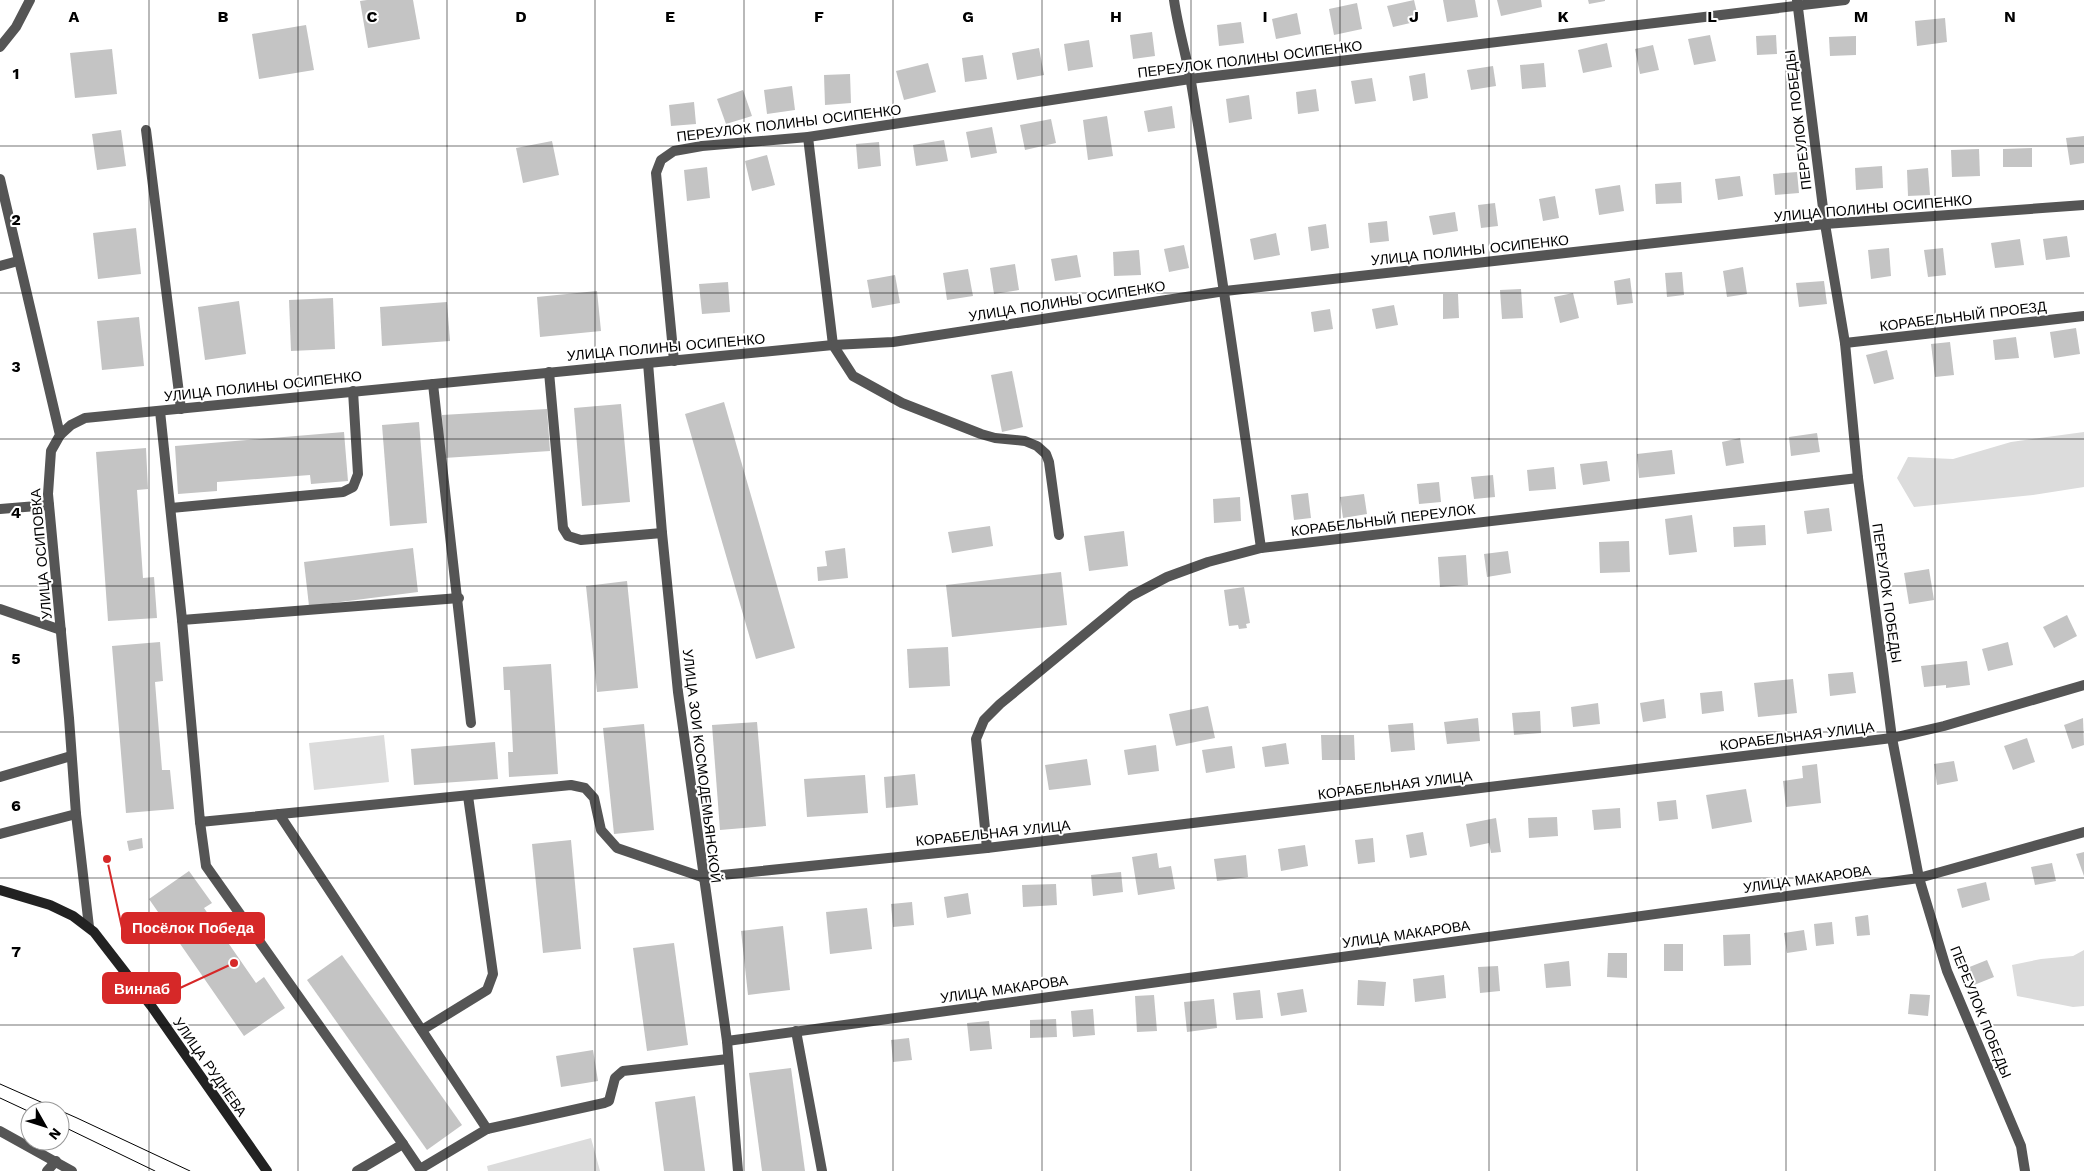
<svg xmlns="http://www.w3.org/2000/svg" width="2084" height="1171" viewBox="0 0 2084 1171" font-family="'Work Sans',sans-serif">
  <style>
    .green { fill: #dcdcdc }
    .building { fill: #c4c4c4 }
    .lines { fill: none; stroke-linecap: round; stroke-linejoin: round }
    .service { stroke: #555; stroke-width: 10 }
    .minor { stroke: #555; stroke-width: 10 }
    .secondary { stroke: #222; stroke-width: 10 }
    .tram { stroke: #000; stroke-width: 1 }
    .grid { fill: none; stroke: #000; stroke-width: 1; stroke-opacity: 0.55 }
    .labels { text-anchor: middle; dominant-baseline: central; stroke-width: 4; stroke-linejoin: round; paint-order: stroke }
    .street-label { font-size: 14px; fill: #000; stroke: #fff }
    .grid-label { font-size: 16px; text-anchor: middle; font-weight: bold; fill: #000; stroke: #fff; stroke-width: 4; stroke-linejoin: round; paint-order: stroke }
    .leader { fill: none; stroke: #d62828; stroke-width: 2 }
    .callout-dot { fill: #d62828; stroke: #fff; stroke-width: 2 }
    .callout { fill: #d62828; stroke: #d62828; stroke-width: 2 }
    .callout-label { font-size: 15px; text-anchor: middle; font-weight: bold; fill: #fff }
  </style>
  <rect width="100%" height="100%" fill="#fff"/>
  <g class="green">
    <polygon points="2084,432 2084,487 2033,495 1914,507 1897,478 1908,457 1953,459 2011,442"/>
    <polygon points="384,735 389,782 314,790 309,743"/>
    <polygon points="2084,950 2084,1006 2073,1007 2017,996 2012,965 2041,959 2073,956"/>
    <polygon points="591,1138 600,1171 488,1171 487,1166"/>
  </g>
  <g class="building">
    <polygon points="367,0 413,0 420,39 368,48 360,1"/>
    <polygon points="1414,0 1419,21 1393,27 1387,6"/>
    <polygon points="1443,0 1475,0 1478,17 1447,22"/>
    <polygon points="1497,0 1541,0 1542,7 1501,16"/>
    <polygon points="1588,0 1605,0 1605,1 1589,4"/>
    <polygon points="1357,3 1362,29 1334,35 1329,9"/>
    <polygon points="1297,13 1301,34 1276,39 1272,19"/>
    <polygon points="1945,18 1947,42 1917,46 1915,21"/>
    <polygon points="1241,22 1244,43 1219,46 1217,25"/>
    <polygon points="306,25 314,70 259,79 252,34"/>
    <polygon points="1152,32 1155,56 1133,59 1130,35"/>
    <polygon points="1710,35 1716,61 1694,65 1688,39"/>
    <polygon points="1776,35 1777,54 1757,55 1756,36"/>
    <polygon points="1856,36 1856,55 1830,56 1829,37"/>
    <polygon points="1089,40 1093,67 1068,71 1064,44"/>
    <polygon points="1607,43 1612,67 1583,73 1578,50"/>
    <polygon points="1653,45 1659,70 1640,74 1635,49"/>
    <polygon points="1039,48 1044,75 1017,80 1012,53"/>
    <polygon points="112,49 117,94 75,98 70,53"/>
    <polygon points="983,55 987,79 965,82 962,58"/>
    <polygon points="928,63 936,92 904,100 896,71"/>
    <polygon points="1544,63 1546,87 1522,89 1520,65"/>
    <polygon points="1493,66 1496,86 1471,90 1467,70"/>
    <polygon points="1425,73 1428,98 1413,101 1409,76"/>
    <polygon points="850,74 851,103 825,105 824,75"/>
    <polygon points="1372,78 1376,101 1355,104 1351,81"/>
    <polygon points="792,86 795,110 767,114 764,90"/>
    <polygon points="1316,89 1319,111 1298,114 1296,92"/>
    <polygon points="743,90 752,116 726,124 717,99"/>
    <polygon points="1249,95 1252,119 1229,123 1226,99"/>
    <polygon points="694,102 696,124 671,126 669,105"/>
    <polygon points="1172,106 1175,128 1148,132 1144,111"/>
    <polygon points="1107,116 1113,156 1088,160 1083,120"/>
    <polygon points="1051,119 1056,143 1025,150 1020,125"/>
    <polygon points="992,127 997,153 971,158 966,132"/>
    <polygon points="121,130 126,166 97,170 92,134"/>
    <polygon points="2084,136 2084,163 2070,165 2066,138"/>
    <polygon points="944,140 948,161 916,166 913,145"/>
    <polygon points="552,141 559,175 523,183 516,148"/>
    <polygon points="879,142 881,166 858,169 856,144"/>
    <polygon points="2032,148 2032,167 2003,167 2003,149"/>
    <polygon points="1979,149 1980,176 1952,177 1951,150"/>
    <polygon points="767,155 775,185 752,191 745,161"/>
    <polygon points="1882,166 1883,188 1856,190 1855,168"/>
    <polygon points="707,167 710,198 687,201 684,170"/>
    <polygon points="1928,168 1930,195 1908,196 1907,170"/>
    <polygon points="1797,172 1799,193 1775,195 1773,174"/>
    <polygon points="1740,176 1743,196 1718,200 1715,179"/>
    <polygon points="1681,182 1682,203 1656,204 1655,184"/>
    <polygon points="1620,185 1624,211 1599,215 1595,189"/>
    <polygon points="1555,196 1559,218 1543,221 1539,199"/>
    <polygon points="1495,203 1498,226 1481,228 1478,205"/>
    <polygon points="1455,212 1458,231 1433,235 1429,216"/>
    <polygon points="1387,221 1389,241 1370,243 1368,223"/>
    <polygon points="1326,224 1329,248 1311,251 1308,227"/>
    <polygon points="136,228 141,274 98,279 93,233"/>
    <polygon points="1276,233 1280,255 1254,260 1250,239"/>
    <polygon points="2067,236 2070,257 2046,260 2043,239"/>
    <polygon points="2020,239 2024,265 1995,268 1991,243"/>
    <polygon points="1184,245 1189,268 1169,272 1164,249"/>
    <polygon points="1889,248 1891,276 1871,279 1868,250"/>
    <polygon points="1943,248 1946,275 1928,277 1924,250"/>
    <polygon points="1139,250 1141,275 1114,276 1113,252"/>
    <polygon points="1077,255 1081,277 1055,281 1051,259"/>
    <polygon points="1015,264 1019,290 994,294 990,268"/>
    <polygon points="1743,267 1747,294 1727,297 1723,271"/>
    <polygon points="968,269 973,296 947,300 943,273"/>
    <polygon points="1682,272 1684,295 1667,297 1665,273"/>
    <polygon points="895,275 900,303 872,308 867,280"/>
    <polygon points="1630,278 1633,303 1617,305 1614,281"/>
    <polygon points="1824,281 1827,304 1799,307 1796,283"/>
    <polygon points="728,282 730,312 702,314 699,284"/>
    <polygon points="1521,289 1523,318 1502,319 1500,290"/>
    <polygon points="597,291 601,331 540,337 537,297"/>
    <polygon points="1573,293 1579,318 1560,323 1554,297"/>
    <polygon points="1443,294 1458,294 1459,318 1443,319"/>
    <polygon points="333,298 335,349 291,351 289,300"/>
    <polygon points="239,301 246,354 205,360 198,307"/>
    <polygon points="447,302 450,341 382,346 380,307"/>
    <polygon points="1394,305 1398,325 1376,329 1372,309"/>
    <polygon points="1330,309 1333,329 1314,332 1311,312"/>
    <polygon points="139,317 144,366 102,370 97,321"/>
    <polygon points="2076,328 2080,354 2054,358 2050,332"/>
    <polygon points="2016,337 2019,358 1995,360 1993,340"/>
    <polygon points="1950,342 1954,375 1935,377 1931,344"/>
    <polygon points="1887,350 1894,379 1874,384 1866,355"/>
    <polygon points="1012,371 1023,427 1002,432 991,375"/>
    <polygon points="724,402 795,648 756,659 685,414"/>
    <polygon points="621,404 630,502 582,506 574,408"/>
    <polygon points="547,409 550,451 444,458 442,415"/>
    <polygon points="419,422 427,523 390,526 382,425"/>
    <polygon points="344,432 348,481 311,484 310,475 217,482 217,491 178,494 175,446"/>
    <polygon points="1817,433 1820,452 1791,456 1789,437"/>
    <polygon points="1740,438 1744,463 1726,466 1722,442"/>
    <polygon points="146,448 148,489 137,490 143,578 154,577 157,618 108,621 96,452"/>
    <polygon points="1672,450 1675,474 1639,478 1637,454"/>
    <polygon points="1607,461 1610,481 1583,485 1580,464"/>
    <polygon points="1554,467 1556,489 1529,491 1527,470"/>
    <polygon points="1493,475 1495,497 1474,499 1471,477"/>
    <polygon points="1439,482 1441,502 1419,504 1417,484"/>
    <polygon points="1308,493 1311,518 1294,520 1291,495"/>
    <polygon points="1364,494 1367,514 1343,518 1340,497"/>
    <polygon points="1240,497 1241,521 1214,523 1213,499"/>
    <polygon points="1829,508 1832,531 1807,534 1804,511"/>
    <polygon points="1692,515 1697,552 1669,555 1665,519"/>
    <polygon points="1765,525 1766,545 1734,547 1733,527"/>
    <polygon points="990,526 993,546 952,553 948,532"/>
    <polygon points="1124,531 1128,566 1089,571 1084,536"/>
    <polygon points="1629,541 1630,572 1600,573 1599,542"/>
    <polygon points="413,548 418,592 309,606 304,562"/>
    <polygon points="845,548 848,578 818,581 817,567 827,566 825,551"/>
    <polygon points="1508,551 1511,573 1487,577 1484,554"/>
    <polygon points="1466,555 1468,585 1440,587 1438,557"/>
    <polygon points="1929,569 1934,600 1909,604 1904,573"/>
    <polygon points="1061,572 1067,625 952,637 946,585"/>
    <polygon points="627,581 638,688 597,692 586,586"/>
    <polygon points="1244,587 1250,623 1246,624 1247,628 1239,629 1238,625 1229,626 1224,590"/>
    <polygon points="2067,615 2077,636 2054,648 2043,627"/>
    <polygon points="160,642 163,681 155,682 162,770 170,770 174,809 126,813 112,646"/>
    <polygon points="2008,642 2013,665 1988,671 1982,649"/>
    <polygon points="948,647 950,686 909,688 907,649"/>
    <polygon points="1967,661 1970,685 1946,688 1946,685 1924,687 1921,666"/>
    <polygon points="551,664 558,774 509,777 508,752 513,752 510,690 504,690 503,667"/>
    <polygon points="1853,672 1856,693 1830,696 1828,674"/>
    <polygon points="1793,679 1797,713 1758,717 1754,683"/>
    <polygon points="1722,691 1724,711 1702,714 1700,693"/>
    <polygon points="1664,699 1666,718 1643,722 1640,703"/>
    <polygon points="1598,703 1600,724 1573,727 1571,707"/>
    <polygon points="1208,706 1215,738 1176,746 1169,714"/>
    <polygon points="1540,711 1541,733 1514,735 1512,713"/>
    <polygon points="1478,718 1480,741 1447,744 1444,722"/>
    <polygon points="2083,718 2084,745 2072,749 2064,725"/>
    <polygon points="757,722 766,826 720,830 712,725"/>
    <polygon points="1413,723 1415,750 1391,752 1388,725"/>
    <polygon points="644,724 654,830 614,834 603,728"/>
    <polygon points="1321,735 1354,735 1355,760 1322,760"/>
    <polygon points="2027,738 2035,762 2013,770 2004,746"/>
    <polygon points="495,742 498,779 414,785 411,749"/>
    <polygon points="1286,743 1289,764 1265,767 1262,747"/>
    <polygon points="1156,745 1159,771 1128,775 1124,750"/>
    <polygon points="1232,746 1235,768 1206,773 1202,750"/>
    <polygon points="1087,759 1091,785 1049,790 1045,765"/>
    <polygon points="1954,761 1958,781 1937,785 1934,764"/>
    <polygon points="1817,764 1821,803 1786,807 1783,781 1803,778 1802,766"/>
    <polygon points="915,774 918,805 886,808 884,777"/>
    <polygon points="865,775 868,813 807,817 804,779"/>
    <polygon points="1746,789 1752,822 1712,829 1706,795"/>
    <polygon points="1676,800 1678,819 1659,821 1657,802"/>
    <polygon points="1620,808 1621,828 1594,830 1592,810"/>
    <polygon points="1557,817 1558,836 1529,838 1528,818"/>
    <polygon points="1496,818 1501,852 1491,853 1489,843 1470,847 1466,824"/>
    <polygon points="1423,832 1427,855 1410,858 1406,835"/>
    <polygon points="142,838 143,848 129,851 127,841"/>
    <polygon points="1373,838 1375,862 1358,864 1355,840"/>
    <polygon points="571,840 581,949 543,953 532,844"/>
    <polygon points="1305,845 1308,866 1281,871 1278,849"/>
    <polygon points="2084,852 2084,876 2076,854"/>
    <polygon points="1157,853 1159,868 1171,866 1175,889 1138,895 1132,857"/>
    <polygon points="1246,855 1248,877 1217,881 1214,859"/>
    <polygon points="2052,863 2056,881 2035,885 2031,867"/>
    <polygon points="189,871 212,903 204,908 256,983 264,977 285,1008 244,1036 149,899"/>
    <polygon points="1121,872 1123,892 1093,896 1091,875"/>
    <polygon points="1986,882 1990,900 1962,908 1957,889"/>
    <polygon points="1056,884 1057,905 1023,907 1022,885"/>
    <polygon points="968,893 971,914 947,918 944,897"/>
    <polygon points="912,902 914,925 893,927 891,904"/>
    <polygon points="867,908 872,949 830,954 826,912"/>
    <polygon points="1868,915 1870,935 1857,936 1855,917"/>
    <polygon points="1832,922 1834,944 1816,946 1814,924"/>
    <polygon points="783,926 790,990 748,995 741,931"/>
    <polygon points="1804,930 1807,950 1787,953 1784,933"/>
    <polygon points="1750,934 1751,965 1724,966 1723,935"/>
    <polygon points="674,943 688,1045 647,1051 633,948"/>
    <rect x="1664" y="944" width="19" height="27"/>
    <polygon points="1608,953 1627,953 1627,978 1607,977"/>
    <polygon points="342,955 462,1125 427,1150 307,980"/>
    <polygon points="1987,960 1994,977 1974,985 1967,968"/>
    <polygon points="1569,961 1571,986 1546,988 1544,964"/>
    <polygon points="1498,966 1500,991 1480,993 1478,967"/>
    <polygon points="1444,975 1446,998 1415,1002 1413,979"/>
    <polygon points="1358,980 1386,982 1384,1006 1357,1005"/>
    <polygon points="1303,989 1307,1012 1281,1016 1277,993"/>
    <polygon points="1260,990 1263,1018 1236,1020 1233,993"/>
    <polygon points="1910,994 1930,995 1928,1016 1908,1014"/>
    <polygon points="1154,995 1157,1031 1137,1032 1135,996"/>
    <polygon points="1214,999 1217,1028 1187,1032 1184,1002"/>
    <polygon points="1093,1009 1095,1035 1073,1037 1071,1011"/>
    <polygon points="1056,1019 1057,1037 1030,1038 1030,1020"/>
    <polygon points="989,1021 992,1049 970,1051 967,1023"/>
    <polygon points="909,1038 912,1060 893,1062 891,1040"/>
    <polygon points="593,1050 598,1081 561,1087 556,1056"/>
    <polygon points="791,1068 805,1171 762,1171 749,1073"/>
    <polygon points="695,1096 705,1171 664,1171 655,1102"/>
  </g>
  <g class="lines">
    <g class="service">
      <path d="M1174,0c4,28 12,54 17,82 26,155 48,310 70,466"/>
      <polyline points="0,47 16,27 30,0"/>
      <polyline points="146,130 181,409"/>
      <polyline points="808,137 833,345 853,376 902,403 981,434 995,438 1025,441 1037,446 1046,454 1049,462 1059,535"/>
      <polyline points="0,266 18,261"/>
      <polyline points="549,372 563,528 568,536 581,540 662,533"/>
      <polyline points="433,384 471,723"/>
      <polyline points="160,411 182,620 200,822 571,785 585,788 594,798 601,830 617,848 702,877"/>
      <polyline points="171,508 343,492 353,487 358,474 353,391"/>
      <polyline points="182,620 459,598"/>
      <polyline points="0,777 71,756"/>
      <polyline points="279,814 487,1129"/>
      <polyline points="200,822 206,866 403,1144"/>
      <polyline points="422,1030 487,990 493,974 468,796"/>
      <polyline points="796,1031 822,1171"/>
      <polyline points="357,1171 403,1144 420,1169 487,1129 604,1103 609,1101 615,1078 623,1071 728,1059"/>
    </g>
    <g class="minor">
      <polyline points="1797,0 1825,224 1845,343 1858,478 1892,738 1919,878 1947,971 2021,1146 2025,1171"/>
      <polyline points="0,179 60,435 51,451 48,494 69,718 76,814 89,927"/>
      <polyline points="1845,343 2084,316"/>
      <polyline points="674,361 656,173 661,160 674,151 702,146 808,137 1190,79 1845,0"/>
      <polyline points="648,363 662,533 678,692 727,1041 738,1171"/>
      <polyline points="60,435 71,425 85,418 648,363 833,345 893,342 1225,291 1825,224 2084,205"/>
      <polyline points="0,509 49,505"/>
      <polyline points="0,609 61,630"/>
      <polyline points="0,834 76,814"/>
      <polyline points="987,848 976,739 984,720 1000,704 1131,596 1167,577 1208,562 1261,548 1858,478"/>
      <polyline points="702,877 987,848 1892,738 1944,726 2084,685"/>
      <polyline points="727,1041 1919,878 2084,832"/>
      <polyline points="0,1131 72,1171"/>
      <polyline points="47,1171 56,1161"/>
    </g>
    <polyline class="secondary" points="0,890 50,905 73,916 94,932 152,1007 267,1171"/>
    <g class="tram">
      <polyline points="0,1084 77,1118 190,1171"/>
      <polyline points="0,1098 30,1112"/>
      <polyline points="60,1125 155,1171"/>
    </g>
  </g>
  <path class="grid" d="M149,0v1171M298,0v1171M447,0v1171M595,0v1171M744,0v1171M893,0v1171M1042,0v1171M1191,0v1171M1340,0v1171M1489,0v1171M1637,0v1171M1786,0v1171M1935,0v1171M0,146h2084M0,293h2084M0,439h2084M0,586h2084M0,732h2084M0,878h2084M0,1025h2084"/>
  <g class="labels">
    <g class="street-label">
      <text transform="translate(1250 59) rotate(-7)">ПЕРЕУЛОК ПОЛИНЫ ОСИПЕНКО</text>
      <text transform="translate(1798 120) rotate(-97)">ПЕРЕУЛОК ПОБЕДЫ</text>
      <text transform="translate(789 123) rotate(-7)">ПЕРЕУЛОК ПОЛИНЫ ОСИПЕНКО</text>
      <text transform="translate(1873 208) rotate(-5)">УЛИЦА ПОЛИНЫ ОСИПЕНКО</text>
      <text transform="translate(1470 250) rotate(-6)">УЛИЦА ПОЛИНЫ ОСИПЕНКО</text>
      <text transform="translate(1067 301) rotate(-9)">УЛИЦА ПОЛИНЫ ОСИПЕНКО</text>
      <text transform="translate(1963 316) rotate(-7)">КОРАБЕЛЬНЫЙ ПРОЕЗД</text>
      <text transform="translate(666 347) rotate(-5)">УЛИЦА ПОЛИНЫ ОСИПЕНКО</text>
      <text transform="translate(263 386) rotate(-6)">УЛИЦА ПОЛИНЫ ОСИПЕНКО</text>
      <text transform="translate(1383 520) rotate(-7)">КОРАБЕЛЬНЫЙ ПЕРЕУЛОК</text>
      <text transform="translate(41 554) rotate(-95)">УЛИЦА ОСИПОВКА</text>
      <text transform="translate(1887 593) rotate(82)">ПЕРЕУЛОК ПОБЕДЫ</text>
      <text transform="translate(1797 736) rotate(-7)">КОРАБЕЛЬНАЯ УЛИЦА</text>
      <text transform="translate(702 766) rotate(83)">УЛИЦА ЗОИ КОСМОДЕМЬЯНСКОЙ</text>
      <text transform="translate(1395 785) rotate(-7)">КОРАБЕЛЬНАЯ УЛИЦА</text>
      <text transform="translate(993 833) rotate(-6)">КОРАБЕЛЬНАЯ УЛИЦА</text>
      <text transform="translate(1807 879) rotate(-8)">УЛИЦА МАКАРОВА</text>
      <text transform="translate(1406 934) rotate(-8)">УЛИЦА МАКАРОВА</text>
      <text transform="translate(1004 989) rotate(-8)">УЛИЦА МАКАРОВА</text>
      <text transform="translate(1981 1012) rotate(68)">ПЕРЕУЛОК ПОБЕДЫ</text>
      <text transform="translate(210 1067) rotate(55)">УЛИЦА РУДНЕВА</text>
    </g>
  </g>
  <g class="grid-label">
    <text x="74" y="22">A</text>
    <text x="223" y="22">B</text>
    <text x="372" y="22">C</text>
    <text x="521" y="22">D</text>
    <text x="670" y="22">E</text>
    <text x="819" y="22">F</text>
    <text x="968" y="22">G</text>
    <text x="1116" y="22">H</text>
    <text x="1265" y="22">I</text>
    <text x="1414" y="22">J</text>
    <text x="1563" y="22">K</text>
    <text x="1712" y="22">L</text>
    <text x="1861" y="22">M</text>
    <text x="2010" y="22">N</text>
    <text x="16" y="79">1</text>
    <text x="16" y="225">2</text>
    <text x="16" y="372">3</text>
    <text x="16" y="518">4</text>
    <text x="16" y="664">5</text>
    <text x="16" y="811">6</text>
    <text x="16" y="957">7</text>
  </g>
  <path class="leader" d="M107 859L122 928M234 963L180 988"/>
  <g class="callout-dot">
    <circle cx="107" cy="859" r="5"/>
    <circle cx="234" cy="963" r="5"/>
  </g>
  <g class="callout">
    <rect x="122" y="913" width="142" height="30" rx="5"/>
    <rect x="103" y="973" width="77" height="30" rx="5"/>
  </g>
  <g class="callout-label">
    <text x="193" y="933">Посёлок Победа</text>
    <text x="142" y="994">Винлаб</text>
  </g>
  <g transform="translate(45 1126) rotate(129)"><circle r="24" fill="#ffffff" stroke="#999999"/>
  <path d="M0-4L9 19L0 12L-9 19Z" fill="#000000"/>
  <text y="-8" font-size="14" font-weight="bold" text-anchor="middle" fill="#000000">N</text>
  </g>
</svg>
